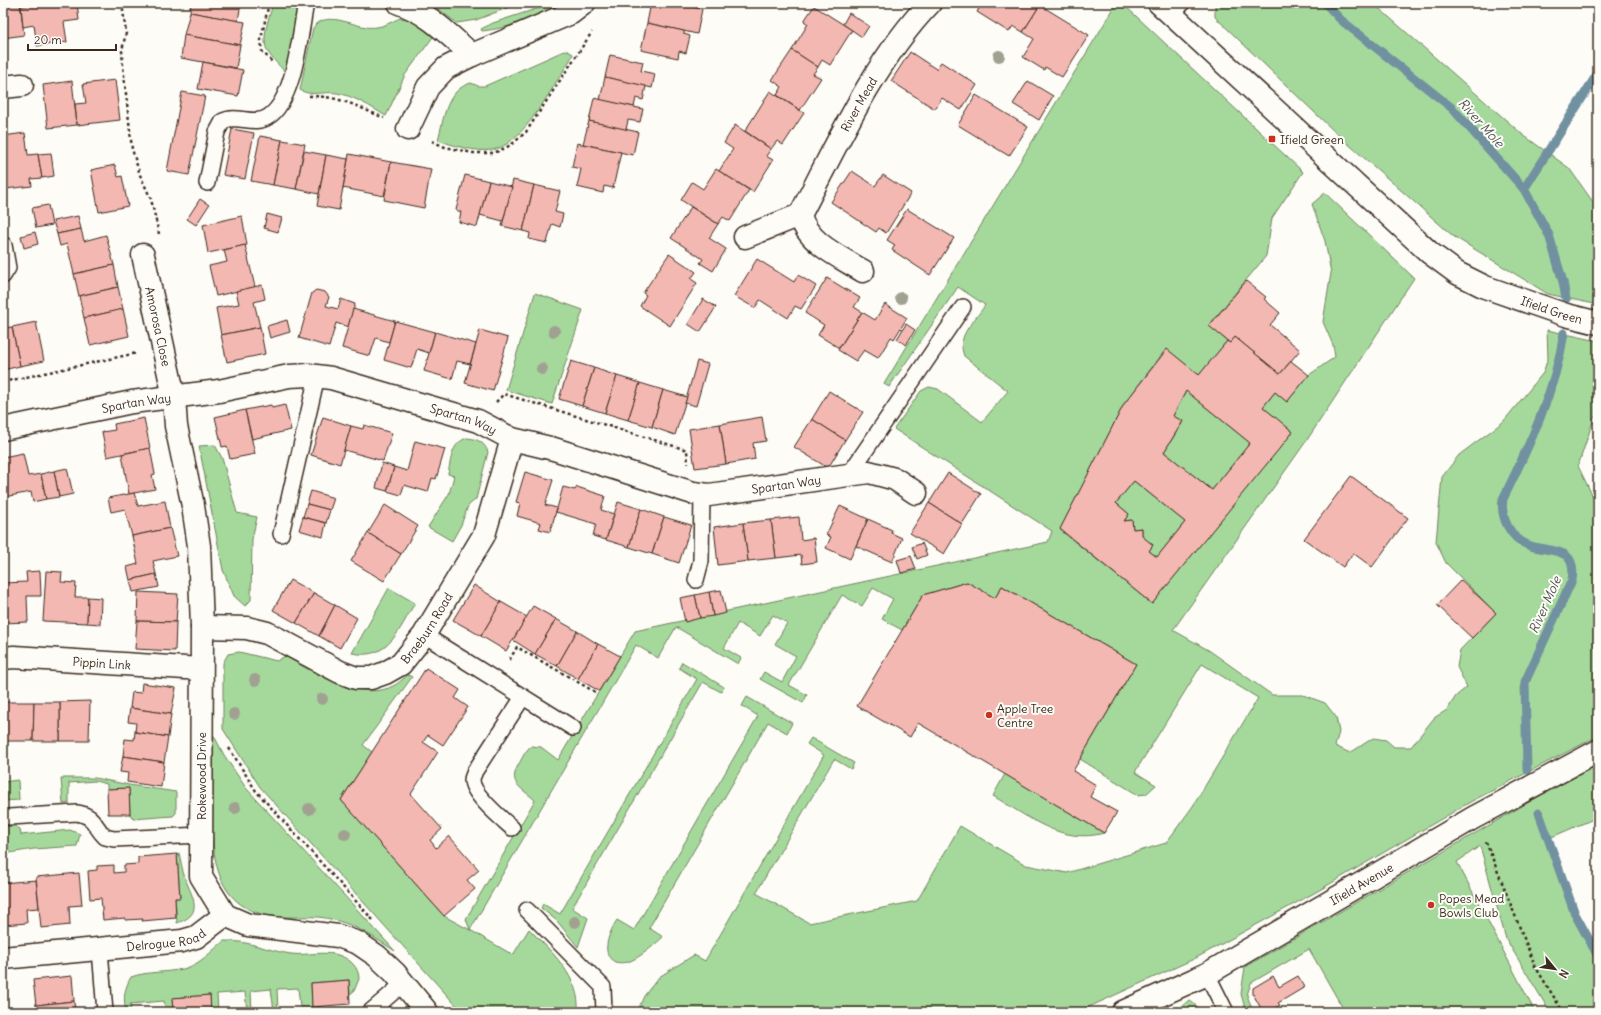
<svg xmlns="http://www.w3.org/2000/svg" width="1601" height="1015" viewBox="0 0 1601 1015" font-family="Delius,sans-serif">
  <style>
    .green { fill: #a5d99c; stroke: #70825d }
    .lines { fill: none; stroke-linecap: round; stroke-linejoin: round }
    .stream { stroke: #7191a0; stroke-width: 9 }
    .building { fill: #f4b8b2; stroke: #3b2a1e; fill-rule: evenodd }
    .lane-casing { stroke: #3b2a1e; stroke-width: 18 }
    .street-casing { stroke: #3b2a1e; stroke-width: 25 }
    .secondary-casing { stroke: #3b2a1e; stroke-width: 25 }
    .path { stroke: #3b2a1e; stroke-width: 2.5; stroke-dasharray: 3 3; stroke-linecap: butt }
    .lane { stroke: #fdfcf7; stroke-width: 15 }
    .street { stroke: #fdfcf7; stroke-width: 22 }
    .secondary { stroke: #fdfcf7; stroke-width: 22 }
    .tree { fill: #a1a191 }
    .poi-dot { fill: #c8321e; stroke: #fdfcf7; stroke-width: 1.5 }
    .labels { text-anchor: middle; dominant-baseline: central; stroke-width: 4; stroke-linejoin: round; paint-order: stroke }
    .street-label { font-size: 12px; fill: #3b2a1e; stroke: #fdfcf7 }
    .poi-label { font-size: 12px; fill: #3b2a1e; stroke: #fdfcf7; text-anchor: start }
    .water-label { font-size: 13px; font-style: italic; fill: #525554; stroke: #fdfcf7 }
  </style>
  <rect width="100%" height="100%" fill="#fdfcf7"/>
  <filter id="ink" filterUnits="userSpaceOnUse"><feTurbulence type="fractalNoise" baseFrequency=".025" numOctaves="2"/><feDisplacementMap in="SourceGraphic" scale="8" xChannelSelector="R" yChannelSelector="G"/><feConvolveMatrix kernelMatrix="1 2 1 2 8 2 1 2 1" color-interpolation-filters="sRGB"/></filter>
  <g filter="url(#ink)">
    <g class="green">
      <path d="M273,3h26l-13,70c-6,-7 -14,-14 -18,-21 -8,-13 2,-36 5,-49z"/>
      <polygon points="430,3 520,3 476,20 457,23"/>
      <path d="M548,3h15c-24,15 -53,25 -81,28l-1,-2 12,-6 49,-16z"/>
      <path d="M1117,3h5l181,169 -31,46 -6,38 -57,69 18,16 -28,34 -33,-26 -42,55 -64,126 92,74 140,-172 -29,-25 12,-15 12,10 22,-27 26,-18 -2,-12 -10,-23 8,-49 -6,-32 -13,-37 13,-11 89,85 -107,162 -134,190 37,21 62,44h31l22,8 11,14 3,15 -4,14 15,7 23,-15 13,2 8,7h17l23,-29 13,-8 9,-14 11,-9 -10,-20 3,-17 36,-37 -50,-50 -10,-21 6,-65 17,-22 44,-33 40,-49 5,-15 -1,-28 51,11v72l-4,5 -16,48 20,41v229l-126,65 -156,91 -120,66 -118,54h-441l7,-16 15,-19 35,-22 11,6 119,-206 -17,-11 4,-6 43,25 -3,6 -17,-10 -78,134 53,30 108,-22 43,-75 66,39 41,8 99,-30 27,-37 65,-108 -56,-34 -67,108 21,13 -10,9 -8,1 -58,-36 56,-95 -134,-78 -7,12 -28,-16 -44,13 -21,35 -20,-11 11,-20 -20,-11 -11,18 -20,-11 -53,90 18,10 -4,8 -43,-24 4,-7 18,10 14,-26 -21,-12 12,-21 -14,-8 -13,21 -22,-13 -14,25 17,10 -3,6 -62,-37 -18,31 -22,-13 -166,285 43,25 16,-26c22,22 52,49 49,83h-116l-202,-225 -37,-58v-66l5,-9 11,-2 38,9 8,-5c28,16 78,48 110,29 5,-3 9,-7 13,-10l4,2 -49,68 9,7 -31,48 103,116 26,14 -4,-11 69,-119c-16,-14 -28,-17 -15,-38 3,-6 6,-12 11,-16l10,1 17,13 77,-129 413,-89 4,-11 -158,-102 27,-38 8,-4 9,2 44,33 26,-31 -44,-35c-8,-22 10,-33 21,-51l-27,-18 -69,100 -5,-3z"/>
      <polygon points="1215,3 1373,3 1523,135 1569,168 1598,209 1598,305 1548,294 1453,236 1337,134 1215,17"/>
      <path d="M400,18l14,2 19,17 -28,38 -19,41c-15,-9 -32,-20 -49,-23 -13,-2 -26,4 -37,-3l13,-62c15,-21 45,3 64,-1 8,-1 16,-6 23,-9z"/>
      <path d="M566,50l7,4 -4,8c-16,24 -47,84 -77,88 -18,2 -37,-4 -54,-10 6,-22 8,-50 33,-57l7,3h7z"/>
      <polygon points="535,293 583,310 552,404 506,390"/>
      <polygon points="1186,391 1250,443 1212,490 1164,452 1183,422 1173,416"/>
      <path d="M467,438c11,1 17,4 21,14l-12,47 -8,7 -7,19 -9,16 -24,-14 21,-33 5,-18 -6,-2c3,-14 3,-31 19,-36z"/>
      <polygon points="215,445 222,458 237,513 257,517 252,539 251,600 245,606 234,596 223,570 199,446"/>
      <polygon points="1134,481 1185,522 1157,557 1149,551 1153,545 1142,536 1142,528 1133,529 1132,520 1124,521 1129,514 1116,503"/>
      <path d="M389,588l26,15c-16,26 -26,58 -63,50z"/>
      <polygon points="682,662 724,687 721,692 703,682 572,908 588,918 578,947 557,921 541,908 543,904 560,914 697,679 679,668"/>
      <path d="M747,697l45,26 -5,10 -19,-11 -119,206 14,9c-10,9 -22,20 -35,25 -4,1 -9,1 -13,0 -16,-8 -5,-31 2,-42l17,10 124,-214 -16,-10z"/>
      <path d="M211,730l13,25 22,33 149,163c-24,-16 -47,-31 -77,-34 -17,-1 -35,2 -52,-2 -56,-12 -54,-69 -54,-115 -1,-23 -1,-46 -1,-70z"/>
      <polygon points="1598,765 1598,817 1547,839 1575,914 1598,956 1598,1012 1550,1012 1506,939 1480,846 1457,862 1535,1012 1345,1012 1309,949 1251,983 1247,995 1253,1012 1246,1012 1241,994 1245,967 1548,791"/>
      <path d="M1005,774l99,59c-43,12 -76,-17 -111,-37z"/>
      <polygon points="61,778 95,778 129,785 176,792 176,813 173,816 133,819 130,814 129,788 107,789 107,784 95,781 69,783 69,803 63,804"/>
      <polygon points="18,780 19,800 3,801 3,782"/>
      <polygon points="15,826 20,829 21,835 70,830 80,834 77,846 34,849 3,854 3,827"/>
      <path d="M179,853c2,8 3,17 6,25 7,19 20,36 -8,45l-2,-25 5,-1 -3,-43z"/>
      <path d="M224,941c24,-1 44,10 67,13 16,2 36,-4 50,2 10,4 18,12 18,23l-5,12 -4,3 -1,-14 -38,3 1,24h-12l-2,-19 -21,1 1,22h-4l-3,-22 -20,2 1,21h-5l-2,-20 -28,2 1,18h-7l-1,-17 -38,3 1,14h-7l-2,-11 -34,3 1,8h-5c-3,-15 -2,-22 5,-35 17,-6 35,-4 52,-8 17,-4 28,-18 41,-28z"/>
      <polygon points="1189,1000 1204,1012 1175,1012"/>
    </g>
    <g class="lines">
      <g class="stream">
        <polyline points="1325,3 1341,20 1452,108 1524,189 1549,235 1563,282 1566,299"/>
        <polyline points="1524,189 1598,73"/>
        <path d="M1527,770l-2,-88 47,-102c6,-36 -25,-27 -44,-35 -18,-7 -28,-28 -25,-46 26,-53 52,-107 61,-166"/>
        <polyline points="1539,813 1575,914 1598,956"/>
      </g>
    </g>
    <g class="building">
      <polygon points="3,3 20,3 24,35 3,38"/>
      <polygon points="42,3 77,3 79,20 64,22 67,42 37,46 34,25 23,27 21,6"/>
      <polygon points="191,3 241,3 238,21 190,12"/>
      <polygon points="651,3 671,3 702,9 697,34 647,23"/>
      <polygon points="671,3 691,3 690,7"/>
      <polygon points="982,3 1037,3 1040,5 1023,32 1013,26 1009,32 977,12"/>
      <polygon points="1040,5 1089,35 1062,77 1045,67 1044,70 1023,57 1034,39 1023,32"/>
      <polygon points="814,6 852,30 830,65 822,60 818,67 792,50 808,24 804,21"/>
      <polygon points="190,12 245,22 240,45 184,35"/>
      <polygon points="849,13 869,26 862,37 843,24"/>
      <polygon points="647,23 684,31 684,34 690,36 686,53 679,51 678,58 641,50"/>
      <polygon points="184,35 240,45 236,68 181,58"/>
      <polygon points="792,50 818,67 813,74 821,78 800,110 777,95 782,87 772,80"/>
      <polygon points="910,52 936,69 941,62 977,85 961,110 942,98 935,109 891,81"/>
      <polygon points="610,55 643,62 641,71 655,74 652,88 605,77"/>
      <polygon points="203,62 243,70 238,96 198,89"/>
      <polygon points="605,77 646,86 643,100 636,98 634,107 600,100"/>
      <polygon points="115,80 120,120 77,125 75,104 86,103 83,84"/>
      <polygon points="72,81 77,125 48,128 43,85"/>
      <polygon points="1028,81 1053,96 1039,120 1013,104"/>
      <polygon points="770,91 804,113 783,145 777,141 771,149 745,131"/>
      <polygon points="182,92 205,96 189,175 167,171"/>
      <polygon points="976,95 1028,127 1009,156 958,125"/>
      <polygon points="594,98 643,109 640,122 628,120 626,130 589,121"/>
      <polygon points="589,121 638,132 633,155 583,144"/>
      <polygon points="735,125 771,149 766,156 773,160 753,192 719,171 733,149 724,143"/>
      <polygon points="232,129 254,133 245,179 223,175"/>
      <polygon points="25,133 28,155 38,154 42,178 31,179 32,186 5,189 3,136"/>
      <polygon points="260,136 282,140 273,185 251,181"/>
      <polygon points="282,140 305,144 296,189 273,185"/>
      <polygon points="577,143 621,152 613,188 604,186 603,193 577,187 581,169 572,167"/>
      <polygon points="304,151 326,155 319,194 296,189"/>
      <polygon points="51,153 54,176 42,178 38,154"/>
      <polygon points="349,154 391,162 384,196 343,188"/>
      <polygon points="326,155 348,159 339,210 317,206"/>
      <polygon points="391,162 431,169 424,208 384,200"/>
      <polygon points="115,165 118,177 122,176 128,206 99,212 91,170"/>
      <polygon points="716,169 749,190 730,221 723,217 718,224 681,200 692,182 703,189"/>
      <polygon points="852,171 875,186 883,175 911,193 886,233 879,228 876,232 831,202"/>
      <polygon points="465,175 489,181 477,227 459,222 461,212 456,210"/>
      <polygon points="513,180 534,185 523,231 502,226"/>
      <polygon points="489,181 512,187 503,221 480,215"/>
      <polygon points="534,185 560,191 555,212 563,214 560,227 552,224 547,243 529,239 530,233 523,231"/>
      <polygon points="200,199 209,205 196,225 187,219"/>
      <polygon points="48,205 52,225 36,228 32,208"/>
      <polygon points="691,207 718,224 709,238 726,249 713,271 700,263 703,259 671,238"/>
      <polygon points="907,209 954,238 930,275 892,250 895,245 887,240"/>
      <polygon points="267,214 282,218 278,232 264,228"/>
      <polygon points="78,216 81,229 57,234 53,221"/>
      <polygon points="242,216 247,245 208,253 203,225"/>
      <polygon points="81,229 84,241 106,235 114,265 74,274 67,244 60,246 57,234"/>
      <polygon points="35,232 38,244 24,248 21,236"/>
      <polygon points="245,245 255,287 216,296 209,266 227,262 224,250"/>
      <polygon points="669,254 696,272 691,279 697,283 670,326 640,306 646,295 643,293"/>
      <polygon points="757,259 794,282 798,275 816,286 801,309 795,306 788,318 760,300 755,308 734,296"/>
      <polygon points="114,265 118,287 79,296 74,274"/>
      <polygon points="827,278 860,298 854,307 862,312 839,348 818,335 824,325 805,313"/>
      <polygon points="1246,281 1266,297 1264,299 1280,313 1270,325 1300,350 1280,374 1235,337 1230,343 1209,326"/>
      <polygon points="262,285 265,299 254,302 260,327 221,335 216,308 239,304 236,291"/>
      <polygon points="118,287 123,309 84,318 79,296"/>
      <polygon points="316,290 325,292 329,297 326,306 338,309 341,299 355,304 348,327 336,323 329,347 299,338 312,293"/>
      <polygon points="703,299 716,307 700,332 688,324"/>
      <polygon points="885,304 907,318 894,339 891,337 878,358 864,350 856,361 838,350 862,312 875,320"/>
      <polygon points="123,309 129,336 90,345 84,318"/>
      <polygon points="353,309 395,321 389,342 376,338 370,356 342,348"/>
      <polygon points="287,320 290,332 270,338 267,326"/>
      <polygon points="395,321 435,332 429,353 417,349 411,368 384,360"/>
      <polygon points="36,322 44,361 20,366 12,327"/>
      <polygon points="906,324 915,330 906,345 897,339"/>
      <polygon points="12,327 20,366 3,370 3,328"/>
      <polygon points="260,327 265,354 227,362 221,335"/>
      <polygon points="480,330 508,338 493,391 465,383"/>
      <polygon points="435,332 476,344 470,364 457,361 452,379 424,371"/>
      <path d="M1235,337l45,37 11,-13 18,14 -22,27 -12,-10 -12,15 30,25 -141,172 -92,-75 64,-125 43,-55 32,26 28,-34 3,2zM1186,391l64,52 -38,47 -48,-38 19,-31 -10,-5zM1134,481l51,41 -28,35 -8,-6 4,-6 -11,-9v-8l-9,1 -1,-9 -8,1 5,-7 -13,-11z"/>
      <polygon points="571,361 594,368 582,406 559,399"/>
      <polygon points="697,361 708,364 696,406 685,403"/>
      <polygon points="594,368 617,376 605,413 582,406"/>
      <polygon points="617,376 640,383 628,420 605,413"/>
      <polygon points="640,383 663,390 652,427 628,420"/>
      <polygon points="663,390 687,397 675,435 652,427"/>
      <polygon points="829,391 863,412 845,440 812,419"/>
      <polygon points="271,405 272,408 285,405 291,430 252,439 245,410"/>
      <polygon points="245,410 255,454 230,459 227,446 222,447 215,417"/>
      <polygon points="323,417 351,426 340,464 311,455"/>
      <polygon points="762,417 766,441 753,443 755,459 726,464 720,424"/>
      <polygon points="144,418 150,448 107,457 102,432 115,430 114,424"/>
      <polygon points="812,419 845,440 828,468 794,447"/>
      <polygon points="720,424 726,464 695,468 689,429"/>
      <polygon points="364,425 392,433 383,461 344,450 351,426 363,429"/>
      <polygon points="415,441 445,449 436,479 432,478 428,492 404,485 401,495 387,491 394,467 407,471"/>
      <polygon points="150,448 155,474 152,475 155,489 129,494 122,454"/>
      <polygon points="23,453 28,476 41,474 46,499 33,502 31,492 4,497 3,457"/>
      <polygon points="382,463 394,467 387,491 376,488"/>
      <polygon points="67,468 73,494 59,497 54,471"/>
      <polygon points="54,471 59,497 46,499 41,474"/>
      <polygon points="525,472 553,480 545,505 557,508 550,532 539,529 541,523 517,516 520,503 516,502"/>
      <polygon points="948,473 981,494 962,524 929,503"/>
      <polygon points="1351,476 1408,518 1372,567 1353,553 1343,567 1304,539"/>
      <polygon points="563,487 575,490 577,487 605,496 601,510 614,514 606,540 593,536 596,524 556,512"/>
      <polygon points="311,491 334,498 330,510 307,504"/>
      <polygon points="134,493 138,506 165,501 170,528 132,536 125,509 111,512 108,498"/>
      <polygon points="618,502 641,509 629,547 606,540"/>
      <polygon points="929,503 962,524 944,554 910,533"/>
      <polygon points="307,504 330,510 326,523 303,517"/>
      <polygon points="385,505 418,526 401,554 368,533"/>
      <polygon points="840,506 868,519 850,559 826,548 831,537 826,535"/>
      <polygon points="641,509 664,517 652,554 629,547"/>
      <polygon points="303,517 326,523 323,537 299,530"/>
      <polygon points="664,517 691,525 679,563 652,554"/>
      <polygon points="799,517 801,540 814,538 817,562 802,564 801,555 776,558 771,520"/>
      <polygon points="868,519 892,530 891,533 902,538 892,562 856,546"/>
      <polygon points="771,520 776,558 748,561 743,523"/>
      <polygon points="743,523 748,561 718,565 714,527"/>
      <polygon points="170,528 177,556 153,561 156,574 130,580 127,567 138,564 132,536"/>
      <polygon points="368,533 401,554 384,581 351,561"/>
      <polygon points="922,543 927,555 917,559 912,547"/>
      <polygon points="911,556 916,569 901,573 897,560"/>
      <polygon points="40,571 41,596 27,596 28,622 3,623 3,583 27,582 26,572"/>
      <polygon points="46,571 62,572 61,582 76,583 75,597 88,597 87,623 43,621"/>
      <polygon points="156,574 159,587 133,592 130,580"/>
      <polygon points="290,580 314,593 296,623 273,610"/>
      <polygon points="1461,580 1496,613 1472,638 1437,605"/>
      <polygon points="967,582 995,598 1002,586 1136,664 1073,771 1096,785 1090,797 1117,812 1104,833 918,723 910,737 857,706 923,595"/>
      <polygon points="474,585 501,602 481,636 453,620"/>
      <polygon points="721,590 726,613 713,616 709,592"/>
      <polygon points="138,592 178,594 176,622 137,621"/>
      <polygon points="709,592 713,616 700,618 695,595"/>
      <polygon points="314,593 335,605 319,636 296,623"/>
      <polygon points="695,595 700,618 685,622 680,598"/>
      <polygon points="88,597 101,598 100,624 87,623"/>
      <polygon points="501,602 527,617 506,651 481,636"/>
      <polygon points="335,605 357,618 340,648 319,636"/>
      <polygon points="533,606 556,619 535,654 513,640"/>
      <polygon points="556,619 577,631 557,666 535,654"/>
      <polygon points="137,621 176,622 175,651 135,649"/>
      <polygon points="577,631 598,644 578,679 557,666"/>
      <polygon points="598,644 620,656 599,691 578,679"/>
      <polygon points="426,668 460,690 455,698 468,707 443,745 428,735 423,742 438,752 411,794 442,829 430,840 436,848 449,836 479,870 467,880 475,889 444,916 341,800"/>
      <polygon points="142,683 176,688 171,714 130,708 132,692 141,693"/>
      <polygon points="90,701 89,741 60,741 60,702"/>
      <polygon points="3,702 34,702 33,741 3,741"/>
      <polygon points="34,702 60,702 60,741 33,741"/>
      <polygon points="130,708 171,714 168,737 135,732 136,723 128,722"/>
      <polygon points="135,732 168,737 164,762 123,756 125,739 134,740"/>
      <polygon points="123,756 164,762 161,787 127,782 128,773 120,772"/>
      <polygon points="129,788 130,814 108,814 107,789"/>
      <polygon points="177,854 180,898 175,898 176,918 142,921 143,919 125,920 125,918 103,920 101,898 90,899 88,871 97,870 97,866 114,865 114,873 124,872 124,865 138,864 138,857"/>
      <polygon points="79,873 82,905 69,906 70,925 41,928 36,877"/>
      <polygon points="36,880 39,908 26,909 27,923 3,925 3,883"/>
      <polygon points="72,976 74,1001 36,1005 33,980"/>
      <polygon points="1273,976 1279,987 1298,976 1305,987 1278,1003 1280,1005 1269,1012 1263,1012 1253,994 1253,988"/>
      <polygon points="349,980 350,1004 312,1007 311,983"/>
      <polygon points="210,995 211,1012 173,1012 172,998"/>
      <polygon points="74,1001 75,1012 36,1012 36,1005"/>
    </g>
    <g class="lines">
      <g class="lane-casing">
        <g id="lane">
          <polyline points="1173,16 1182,3"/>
          <path d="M207,183l10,-51 6,-11c14,-7 31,5 45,-4 27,-17 32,-84 38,-114"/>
          <polyline points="3,276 8,268 4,245"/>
          <polyline points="850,473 963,307"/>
          <polyline points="281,534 317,376"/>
          <polyline points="696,580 701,561 702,494"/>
          <polyline points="424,635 573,728"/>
          <path d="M9,817l68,-4c18,3 16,12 28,24l9,2 88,-4"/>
          <path d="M512,828c-10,-9 -40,-34 -40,-48 0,-3 2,-6 3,-9l48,-74"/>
          <polyline points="527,910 603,987 604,1012"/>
          <polyline points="100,950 105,1012"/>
          <polyline points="1207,974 1226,1012"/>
          <polyline points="370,1012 404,983"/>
        </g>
      </g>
      <g class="street-casing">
        <g id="street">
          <path d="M399,3c30,10 50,32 73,52"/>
          <polyline points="3,87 22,85"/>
          <polyline points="408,129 428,87 446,68 472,55 571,13 584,3"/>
          <polyline points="745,237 800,215"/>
          <path id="s1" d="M143,255l31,142 2,29 17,80 6,40 3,81 -1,249 24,39 23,10 90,11 20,7 19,13 18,17 32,39"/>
          <path id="s2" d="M863,271c-23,-14 -56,-28 -63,-56 37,-71 75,-155 130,-212"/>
          <path id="s3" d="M3,429l129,-27 87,-11 70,-15 20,-1 22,3 147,43 34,18 42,10 139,44 16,2 160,-23 26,7 21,14"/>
          <path id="s4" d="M202,627l45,1 20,5 73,39 16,6h15l14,-5 16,-9 23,-29 60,-100 28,-96"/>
          <path id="s5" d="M3,658l11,-1 187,12"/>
          <path id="s6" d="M3,958l179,-17 14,-4 29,-22"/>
        </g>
      </g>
      <g class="secondary-casing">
        <g id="secondary">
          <path id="s7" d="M1159,3l271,250 27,20 28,14 81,28 32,8"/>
          <path id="s8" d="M1123,1012l84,-38 266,-156 125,-67"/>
        </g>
      </g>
      <g class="path">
        <polyline points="122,3 126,33 122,50 123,66 132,149 140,175 151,199 159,234"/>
        <polyline points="269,3 261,39 262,51 272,62"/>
        <path d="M309,96c31,0 47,10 75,22"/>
        <polyline points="432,141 445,147 473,153 494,153 511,145 526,132 592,32"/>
        <polyline points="3,382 137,353"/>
        <polyline points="496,402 504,394 687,450 688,464"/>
        <polyline points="509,659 510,659 517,647 595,692"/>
        <polyline points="229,748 256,791 373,920"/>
        <polyline points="1486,842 1535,966 1563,1012"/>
      </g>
      <use href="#lane" class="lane"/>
      <use href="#street" class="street"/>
      <use href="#secondary" class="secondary"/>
    </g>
    <g class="tree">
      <circle cx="999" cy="56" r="6"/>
      <circle cx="901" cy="298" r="6"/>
      <circle cx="554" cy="331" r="6"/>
      <circle cx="542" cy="369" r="6"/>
      <circle cx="255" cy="680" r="6"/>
      <circle cx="322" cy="699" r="6"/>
      <circle cx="234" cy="714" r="6"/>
      <circle cx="235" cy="808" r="6"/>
      <circle cx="309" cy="809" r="6"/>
      <circle cx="345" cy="834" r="6"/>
      <circle cx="575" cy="922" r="6"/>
    </g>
  </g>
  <g class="poi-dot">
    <rect x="1268" y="135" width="8" height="8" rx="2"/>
    <circle cx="989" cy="715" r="4"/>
    <circle cx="1431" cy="905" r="4"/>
  </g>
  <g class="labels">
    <g class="street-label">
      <text stroke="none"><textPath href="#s2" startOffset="212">River Mead</textPath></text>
      <text stroke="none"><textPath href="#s7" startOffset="504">Ifield Green</textPath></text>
      <text stroke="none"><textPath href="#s1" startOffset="73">Amorosa Close</textPath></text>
      <text stroke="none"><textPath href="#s3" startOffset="136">Spartan Way</textPath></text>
      <text stroke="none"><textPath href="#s3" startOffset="472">Spartan Way</textPath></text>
      <text stroke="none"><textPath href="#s3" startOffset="808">Spartan Way</textPath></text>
      <text stroke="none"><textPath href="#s4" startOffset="258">Braeburn Road</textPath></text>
      <text stroke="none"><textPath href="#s5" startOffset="99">Pippin Link</textPath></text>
      <text transform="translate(201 776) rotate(-90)">Rokewood Drive</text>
      <text stroke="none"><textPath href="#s8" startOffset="271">Ifield Avenue</textPath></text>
      <text stroke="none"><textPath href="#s6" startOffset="164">Delrogue Road</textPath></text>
    </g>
    <g class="poi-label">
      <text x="1280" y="139">Ifield Green</text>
      <text x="997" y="708">Apple Tree<tspan x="997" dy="14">Centre</tspan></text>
      <text x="1439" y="898">Popes Mead<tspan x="1439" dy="14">Bowls Club</tspan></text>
    </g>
    <g class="water-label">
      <text transform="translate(1481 123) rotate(48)">River Mole</text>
      <text transform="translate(1545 605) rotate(-66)">River Mole</text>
    </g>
  </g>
  <rect width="1601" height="1015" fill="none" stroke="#fdfcf7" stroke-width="16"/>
  <rect x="8" y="8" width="1585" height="999" fill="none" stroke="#3b2a1e" stroke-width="1.5" filter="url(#ink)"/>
  <g transform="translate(1555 969) rotate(119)" stroke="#fdfcf7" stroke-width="3" paint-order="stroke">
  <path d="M0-3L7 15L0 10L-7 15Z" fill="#3b2a1e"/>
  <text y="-6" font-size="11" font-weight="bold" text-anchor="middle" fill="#3b2a1e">N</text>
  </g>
  <path d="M28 44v6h88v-6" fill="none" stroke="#3b2a1e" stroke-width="2"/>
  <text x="34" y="44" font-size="12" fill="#3b2a1e" stroke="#fdfcf7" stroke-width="3" paint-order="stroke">20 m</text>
</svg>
